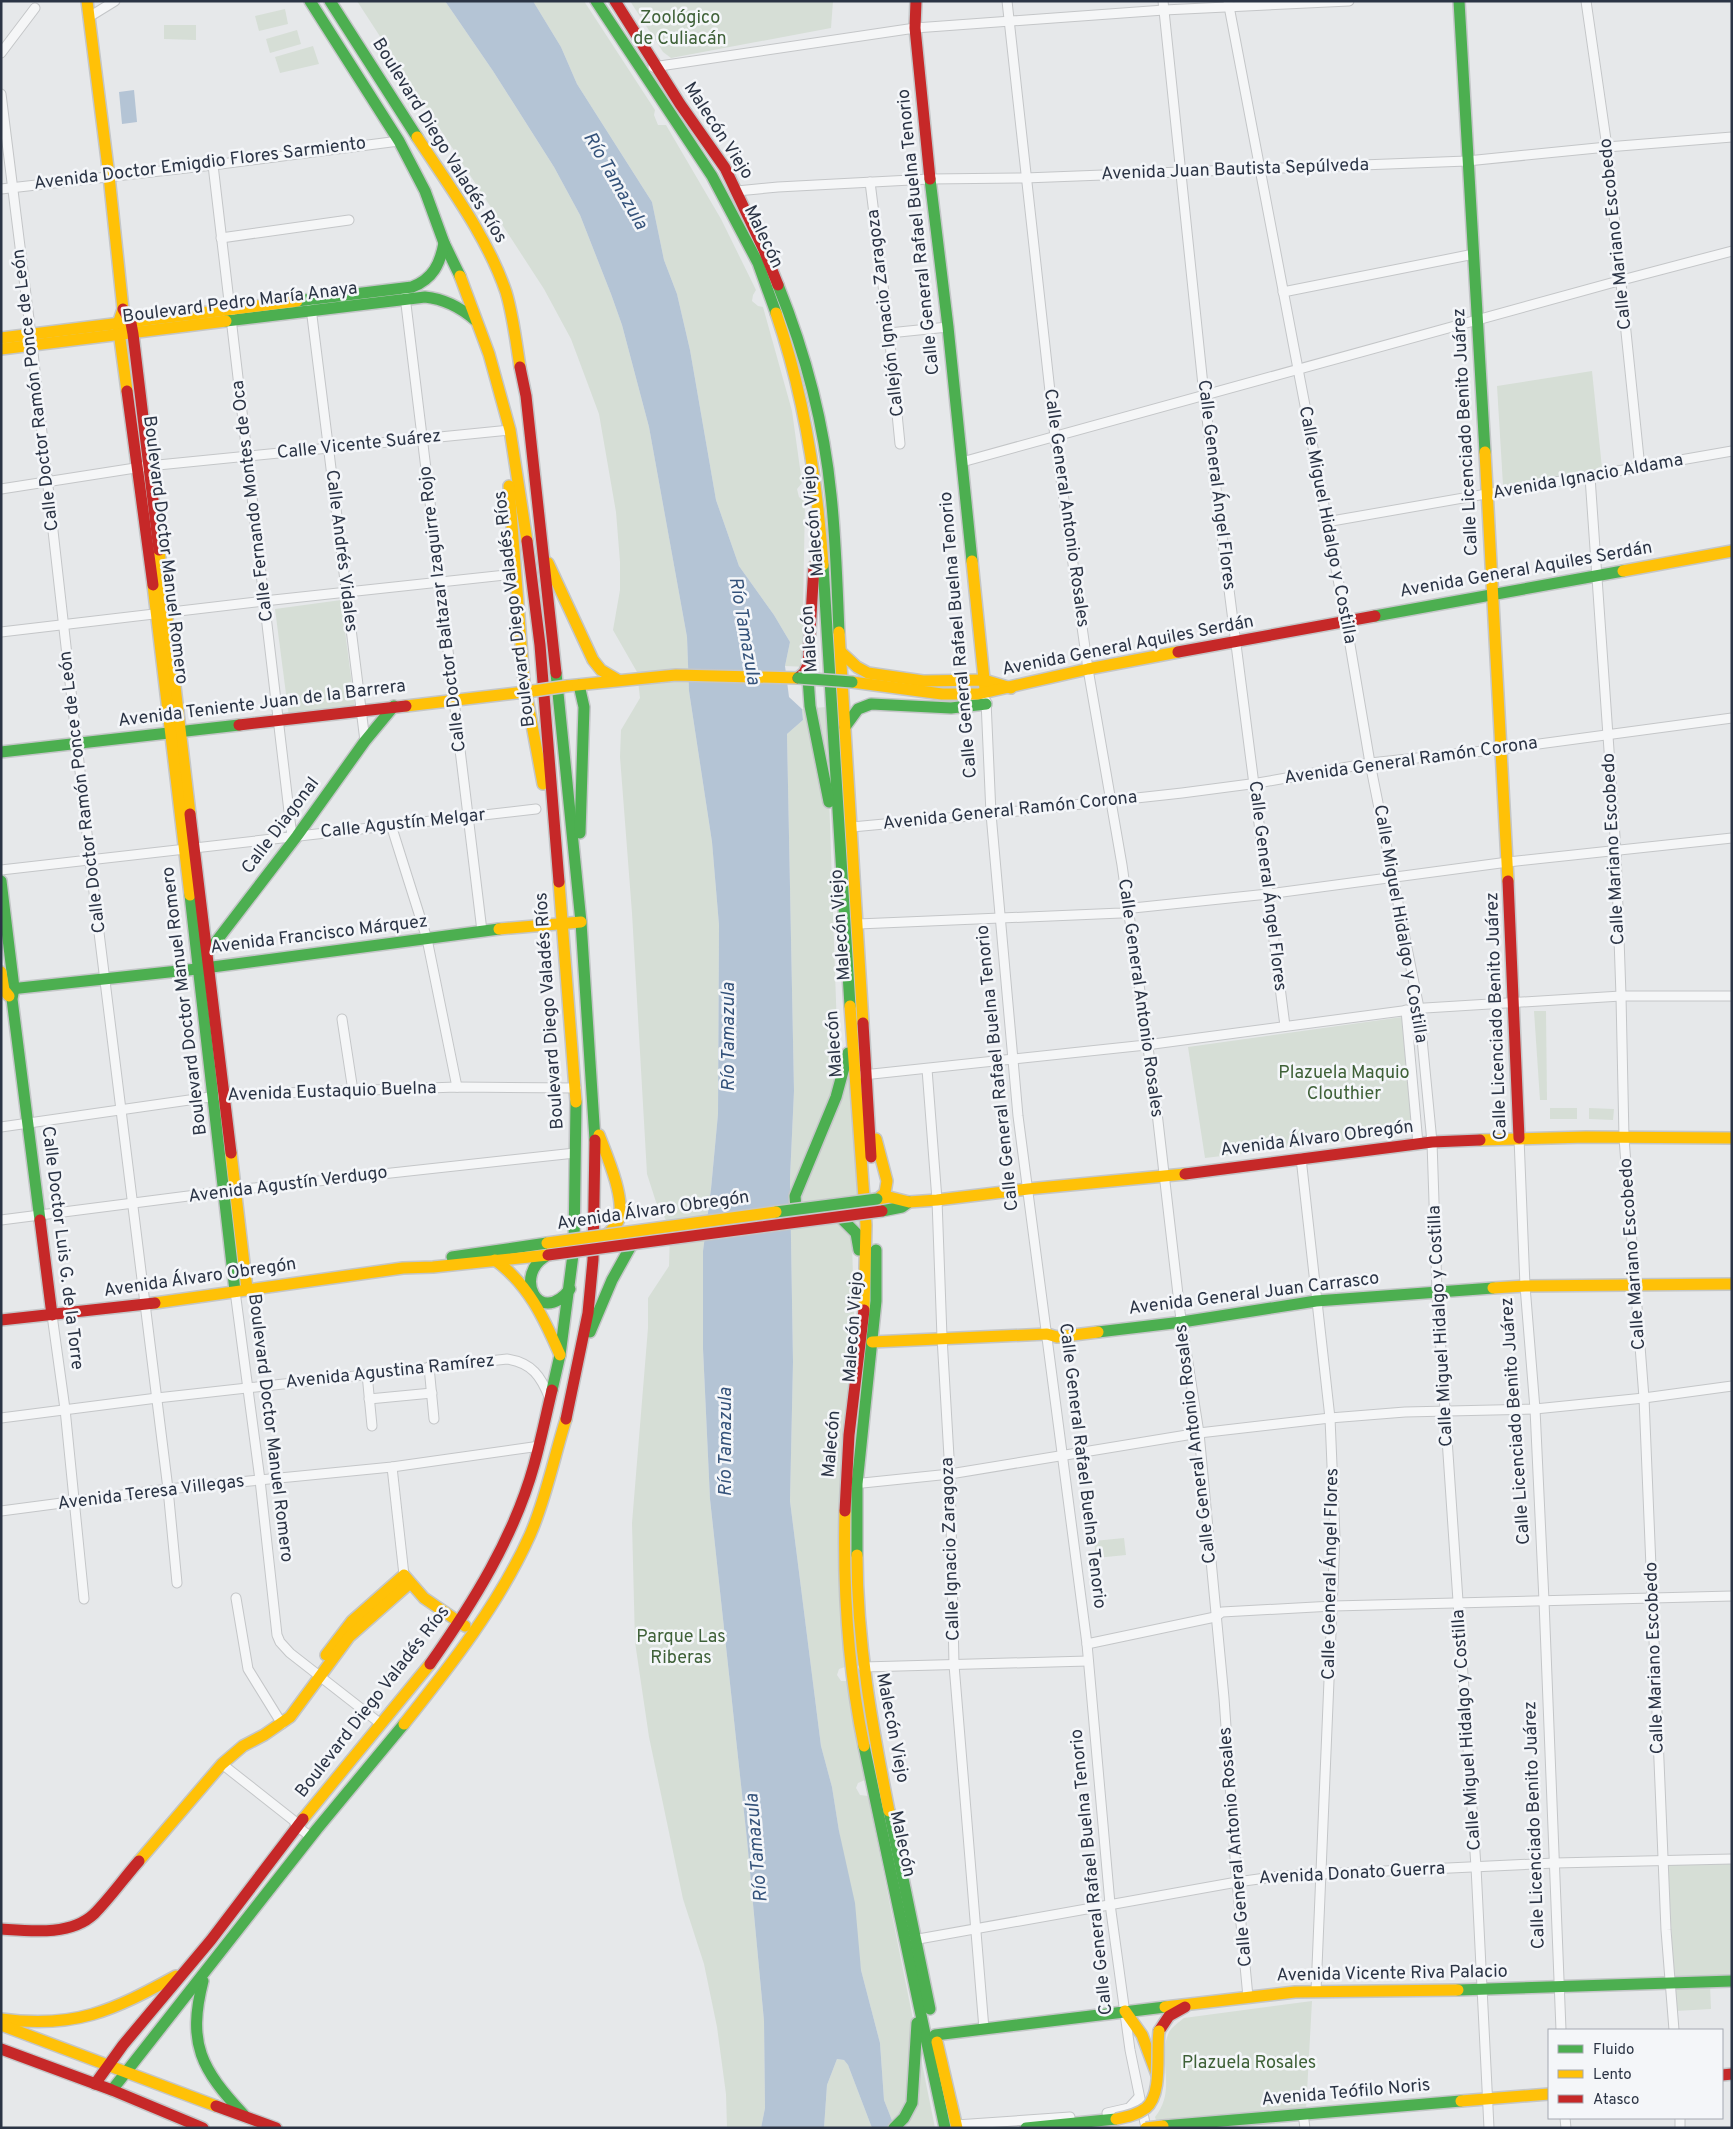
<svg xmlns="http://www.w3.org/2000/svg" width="1733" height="2129" viewBox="0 0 1733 2129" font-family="Overpass,sans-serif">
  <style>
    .green { fill: #d6ded6 }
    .water { fill: #b4c4d5 }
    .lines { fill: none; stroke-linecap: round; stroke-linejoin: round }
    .street-casing { stroke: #c4c6c8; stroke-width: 11 }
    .fast-casing { stroke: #c4c6c8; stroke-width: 14 }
    .slow-casing { stroke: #c4c6c8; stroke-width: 14 }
    .jam-casing { stroke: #c4c6c8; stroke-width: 14 }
    .street { stroke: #f5f6f7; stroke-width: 9 }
    .fast { stroke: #4caf50; stroke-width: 11 }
    .slow { stroke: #ffc107; stroke-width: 11 }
    .jam { stroke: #c62828; stroke-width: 11 }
    .fast-bridge-casing { stroke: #c4c6c8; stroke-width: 14; stroke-linecap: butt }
    .slow-bridge-casing { stroke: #c4c6c8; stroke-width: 14; stroke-linecap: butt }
    .jam-bridge-casing { stroke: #c4c6c8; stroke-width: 14; stroke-linecap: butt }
    .fast-bridge { stroke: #4caf50; stroke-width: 11 }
    .slow-bridge { stroke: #ffc107; stroke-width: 11 }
    .jam-bridge { stroke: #c62828; stroke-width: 11 }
    .labels { text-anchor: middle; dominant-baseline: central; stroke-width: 5; stroke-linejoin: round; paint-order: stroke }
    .park-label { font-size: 18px; fill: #3f6138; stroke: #f4f6f9 }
    .street-label { font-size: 18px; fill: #2b3445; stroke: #f4f6f9 }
    .water-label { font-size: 19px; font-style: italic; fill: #34527a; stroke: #f4f6f9 }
  </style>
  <rect width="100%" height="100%" fill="#e6e8ea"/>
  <g class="green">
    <polygon points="357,1 445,1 493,71 554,167 580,215 611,294 622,325 649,427 687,637 689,691 712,842 719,925 718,1114 711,1189 703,1251 703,1349 710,1499 747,1840 764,2021 765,2108 761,2128 727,2128 726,2094 717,2027 704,1964 683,1899 649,1737 635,1642 632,1523 648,1328 648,1298 669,1266 670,1233 667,1222 656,1202 647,1174 632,913 620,757 621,730 640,698 637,672 613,630 620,590 620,562 616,512 599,414 571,339 544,289"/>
    <polygon points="533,1 584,1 655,110 654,115 658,125 666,125 721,219 756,290 753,295 752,301 758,306 763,307 792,411 802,483 797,489 799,497 805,502 803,610 807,667 785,666 790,642 774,615 739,566 716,500 690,350 677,294 664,260 652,202 577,84 561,47"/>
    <polygon points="630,1 833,1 831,28 671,58 663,52"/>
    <polygon points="285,9 288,24 259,31 255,16"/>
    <polygon points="164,25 196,25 196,40 164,39"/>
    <polygon points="297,30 301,44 270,53 266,39"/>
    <polygon points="313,46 319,64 280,73 275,57"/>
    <polygon points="1592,371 1602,468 1503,485 1497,386"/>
    <polygon points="341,600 355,708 289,717 275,609"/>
    <polygon points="826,707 838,1060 850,1079 863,1234 852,1241 855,1350 848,1352 845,1358 847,1363 852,1366 845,1667 839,1669 837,1675 841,1681 847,1681 865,1780 858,1783 856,1788 860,1795 868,1796 935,2128 895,2128 884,2100 880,2043 861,1970 832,1787 821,1746 790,1501 793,1362 790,1178 794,1091 787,734 803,720 802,709"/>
    <polygon points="1534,1011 1546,1011 1547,1100 1540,1100"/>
    <polygon points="1402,1017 1413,1133 1205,1158 1188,1047"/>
    <rect x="1550" y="1108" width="27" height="11"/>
    <polygon points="1589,1108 1614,1109 1613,1120 1589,1119"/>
    <polygon points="1124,1538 1126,1555 1096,1558 1094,1541"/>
    <polygon points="1732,1864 1732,1977 1674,1980 1668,1865"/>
    <polygon points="1710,1984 1711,2009 1676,2011 1674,1990"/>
    <path d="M1312,2001l-6,109 -149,13 -2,-6c23,-29 1,-56 14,-85 3,-5 10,-10 15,-14z"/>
    <polygon points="837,2059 844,2060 848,2065 872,2128 824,2128 827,2085"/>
  </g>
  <g class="water">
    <polygon points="445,1 533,1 561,47 577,84 652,202 664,260 677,294 690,350 716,500 739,566 774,615 790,642 785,666 789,697 802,709 803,720 787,734 794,1091 790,1178 793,1362 790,1501 821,1746 832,1787 839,1831 855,1903 861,1970 880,2043 884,2100 895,2128 872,2128 848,2065 844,2060 837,2059 827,2085 824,2128 761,2128 765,2108 764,2021 747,1840 710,1499 703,1349 703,1251 711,1189 718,1114 719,925 712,842 689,691 687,637 649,427 622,325 611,294 580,215 554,167 493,71"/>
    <polygon points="134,90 137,122 122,124 119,92"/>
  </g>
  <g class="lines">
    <g class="street-casing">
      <g id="street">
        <polyline points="1007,1 1055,437 1088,669 1122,865 1156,1104 1180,1312 1199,1433 1224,1698 1236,1871 1248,1997"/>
        <polyline points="1163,1 1204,395 1285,1026"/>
        <polyline points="1228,1 1346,621 1370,763 1419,1008 1432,1142 1437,1291 1476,1867 1489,2128"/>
        <polyline points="1586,1 1607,147 1640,468"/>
        <polyline points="89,17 115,1"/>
        <polyline points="1,53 35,8"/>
        <polyline points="653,67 915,28 1164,10 1349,1"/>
        <polyline points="1,94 31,335 90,860 168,1489 177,1583"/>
        <polyline points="213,165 292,837"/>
        <polyline points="870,182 889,333 900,444"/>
        <polyline points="1,189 213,165 399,141"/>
        <polyline points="737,191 778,187 930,179 1025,178 1467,161 1607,147 1732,137"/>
        <polyline points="221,238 349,220"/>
        <polyline points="1283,292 1474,254"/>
        <polyline points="405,296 482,931"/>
        <polyline points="311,308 365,741"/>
        <polyline points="889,333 948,327"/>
        <polyline points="962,462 1622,280 1732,251"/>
        <polyline points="1590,477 1616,851 1621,996 1624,1138 1644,1398 1666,1930 1674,2030"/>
        <polyline points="1,489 148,466 510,430"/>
        <polyline points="1326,522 1732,451"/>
        <polyline points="1,632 264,601 515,574"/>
        <polyline points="986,701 991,814 1018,1116 1087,1644 1110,1904 1130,2050 1146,2128"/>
        <polyline points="391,825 427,939 457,1087"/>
        <polyline points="852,827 991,814 1182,793 1258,783 1370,763 1502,749 1732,718"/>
        <polyline points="1,870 536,809"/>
        <polyline points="858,924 1121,913 1128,912 1133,908 1268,894 1508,862 1732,838"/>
        <polyline points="1406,1010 1418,1144"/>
        <polyline points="342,1019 353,1091"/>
        <polyline points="927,1069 937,1200 942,1337 950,1474 954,1665 984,2029"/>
        <polyline points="863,1075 1146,1045 1425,1008 1621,996 1732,996"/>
        <polyline points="1,1127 224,1095 457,1087 576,1088"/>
        <polyline points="1519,1138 1525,1286 1535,1409 1544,1601 1561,2030"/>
        <polyline points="1301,1158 1330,1418 1335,1537 1316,1991"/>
        <polyline points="1,1220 235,1190 575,1153"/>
        <polyline points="235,1291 260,1480 277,1635 280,1642 290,1653 381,1724"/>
        <polyline points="52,1315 65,1409 84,1599"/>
        <polyline points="429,1367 434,1419"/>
        <polyline points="367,1374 372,1426"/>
        <polyline points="369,1399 432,1393"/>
        <path d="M1,1418l156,-20 350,-39c25,4 34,17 43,40"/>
        <polyline points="392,1467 404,1575"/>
        <polyline points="853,1484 950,1474 1199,1433 1330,1418 1405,1412 1535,1409 1644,1398 1732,1386"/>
        <polyline points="1,1511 168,1489 392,1467 540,1446"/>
        <polyline points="236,1598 248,1669 282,1724"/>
        <polyline points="1087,1644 1215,1617 1222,1612 1333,1606 1732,1596"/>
        <polyline points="863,1667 1088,1661"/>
        <polyline points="222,1764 293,1820 298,1827 311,1837"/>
        <polyline points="913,1940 1237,1882 1280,1876 1555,1863 1732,1859"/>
        <polyline points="1107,2113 1129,2108 1139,2097"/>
        <polyline points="1303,2114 1305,2128"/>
        <polyline points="1565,2118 1566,2128"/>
        <polyline points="1680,2118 1680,2128"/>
        <polyline points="956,2125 1070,2117"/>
      </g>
    </g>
    <g class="fast-casing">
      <g id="fast">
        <polyline points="310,1 399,141 425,191 444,243 460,276"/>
        <polyline points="330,1 417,137"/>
        <polyline points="596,1 712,176 758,263 776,313"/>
        <polyline points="1459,1 1485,452"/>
        <polyline points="930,179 948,327 972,561"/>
        <path d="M778,285c27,67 46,138 53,210 5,46 6,92 8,137"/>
        <path d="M297,301l115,-14c21,-8 28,-23 32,-44"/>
        <path d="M226,321l199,-24c20,2 35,10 50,23"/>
        <polyline points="823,565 850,1006"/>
        <polyline points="1375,616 1623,571"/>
        <polyline points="556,673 581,922 595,1140"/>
        <polyline points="808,678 810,706 829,802"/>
        <polyline points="579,685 584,707 580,833"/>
        <polyline points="845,727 858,709 871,704 951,708 986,704"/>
        <polyline points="1,752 239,725"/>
        <polyline points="1,881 14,988 12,999 40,1220"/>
        <polyline points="190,895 235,1291"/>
        <polyline points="205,956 297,836 365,741 394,706"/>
        <polyline points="1,990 197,969 499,929"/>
        <polyline points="796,1209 795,1196 836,1097 848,1053"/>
        <polyline points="882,1211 902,1207 909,1202"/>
        <polyline points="839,1216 856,1233 859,1250"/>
        <path d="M548,1255c-36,18 -10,74 22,34"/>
        <polyline points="452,1257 547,1243"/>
        <polyline points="590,1332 612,1280 632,1244"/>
        <polyline points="1098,1332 1182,1322 1316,1301 1493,1288"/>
        <polyline points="552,1390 560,1355 574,1247 576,1102"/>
        <polyline points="857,1555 857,1484 876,1301 876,1250"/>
        <polyline points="864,1746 945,2128"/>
        <polyline points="889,1811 930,2009"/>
        <path d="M203,1981c-16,63 -2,88 41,134"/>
        <polyline points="1458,1990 1732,1981"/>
        <polyline points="935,2035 1165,2007"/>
        <polyline points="112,2090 317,1829 404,1724"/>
        <polyline points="1163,2126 1461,2101"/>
        <polyline points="894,2128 904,2118 912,2103 917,2023"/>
        <polyline points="1026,2128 1116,2119"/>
      </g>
    </g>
    <g class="slow-casing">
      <g id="slow">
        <polyline points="87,1 109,176 123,309 118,324 127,391"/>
        <path d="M417,137c32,49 70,99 89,155 7,23 10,50 14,75"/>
        <polyline points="460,276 489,354 510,430 527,541"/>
        <path d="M776,313c28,81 41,166 47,252"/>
        <polyline points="1,338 297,301"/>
        <polyline points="1,349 226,321"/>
        <polyline points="1485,452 1508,881"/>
        <polyline points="509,486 524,682 543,784"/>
        <polyline points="159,550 190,814"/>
        <polyline points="972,561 985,689"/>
        <polyline points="548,563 593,660 601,670 618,680"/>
        <polyline points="1623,571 1732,551"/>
        <polyline points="153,585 190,895"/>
        <polyline points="839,632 863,1023"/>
        <polyline points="842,653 857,667 868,673 923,681 984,680 1011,688"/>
        <polyline points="852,682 942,694 978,694 1088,669 1178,652"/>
        <polyline points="567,686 676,675 798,678"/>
        <polyline points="406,706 533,691"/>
        <polyline points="559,882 576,1102"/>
        <polyline points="499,929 581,922"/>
        <polyline points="1,972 4,990 9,996"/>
        <polyline points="850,1006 866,1225 864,1310"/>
        <path d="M599,1135c8,21 26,62 20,84 -2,7 -8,11 -12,16"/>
        <polyline points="876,1139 887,1181 885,1193 879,1198"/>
        <polyline points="1480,1140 1586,1137 1732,1138"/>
        <polyline points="231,1153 247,1289"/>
        <polyline points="877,1199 889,1197 909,1202 937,1200 1028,1189 1185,1174"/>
        <path d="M495,1260c33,24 49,58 65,95"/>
        <polyline points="1493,1288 1525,1286 1732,1284"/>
        <polyline points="155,1303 403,1268 433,1267 548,1255"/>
        <polyline points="872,1342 1047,1334 1057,1337 1098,1332"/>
        <path d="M845,1511c-2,79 3,158 19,235"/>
        <path d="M857,1555c0,87 15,171 32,256"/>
        <polyline points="326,1655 352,1621 404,1575 424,1598 465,1626"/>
        <path d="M404,1724c47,-59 95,-120 126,-189 16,-36 24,-78 36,-116"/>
        <polyline points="303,1819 430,1664"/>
        <polyline points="139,1861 222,1764 243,1746 264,1735 290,1717 349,1637 409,1584"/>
        <polyline points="1165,2007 1295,1992 1458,1990"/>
        <polyline points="1125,2011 1142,2035 1157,2075"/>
        <path d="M1,2019c74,10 111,-8 175,-43"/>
        <polyline points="1,2025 216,2106"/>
        <polyline points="937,2042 957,2128"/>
        <polyline points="1461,2101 1549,2094"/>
      </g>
    </g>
    <g class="jam-casing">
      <g id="jam">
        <polyline points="615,1 680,104 725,168 764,250 778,285"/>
        <polyline points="916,1 915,28 930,179"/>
        <polyline points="123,309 131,323 133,334 159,550"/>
        <polyline points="520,367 526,396 556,673"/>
        <polyline points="127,391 153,585"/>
        <polyline points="527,541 540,645 559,882"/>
        <polyline points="1178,652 1375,616"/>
        <polyline points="798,678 804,673 808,665 814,566"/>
        <polyline points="239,725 406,706"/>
        <polyline points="190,814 231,1153"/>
        <polyline points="1508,881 1519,1138"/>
        <polyline points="863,1023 871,1157"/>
        <polyline points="1185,1174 1432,1142 1480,1140"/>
        <polyline points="40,1220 52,1315"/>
        <polyline points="1,1320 155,1303"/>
        <polyline points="566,1419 588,1313 593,1260 595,1140"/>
        <polyline points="845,1511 849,1435 864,1310"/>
        <path d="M430,1664c43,-61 84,-127 104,-199 7,-25 12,-50 18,-75"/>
        <path d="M1,1929c29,2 70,7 93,-15 16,-16 30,-36 45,-53"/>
        <polyline points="1159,2031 1169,2016 1185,2007"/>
        <polyline points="1,2049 112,2090 203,2128"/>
        <polyline points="1722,2075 1732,2074"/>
        <polyline points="95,2084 123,2045 211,1940 303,1819"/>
        <polyline points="216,2106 276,2128"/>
      </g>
    </g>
    <use href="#street" class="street"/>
    <use href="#fast" class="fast"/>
    <use href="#slow" class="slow"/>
    <use href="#jam" class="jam"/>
    <g class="fast-bridge-casing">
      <g id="fast-bridge">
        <polyline points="798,678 852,682"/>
        <polyline points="776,1212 877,1199"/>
      </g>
    </g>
    <g class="slow-bridge-casing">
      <g id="slow-bridge">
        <polyline points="533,691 567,686"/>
        <polyline points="547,1243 776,1212"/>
        <path d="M1116,2119c10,-2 21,-4 30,-11 17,-14 10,-56 13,-77"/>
        <polyline points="1146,2128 1163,2126"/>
      </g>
    </g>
    <g class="jam-bridge-casing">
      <polyline id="jam-bridge" points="548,1255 882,1211"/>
    </g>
    <use href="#fast-bridge" class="fast-bridge"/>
    <use href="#slow-bridge" class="slow-bridge"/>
    <use href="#jam-bridge" class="jam-bridge"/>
  </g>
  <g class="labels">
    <g class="park-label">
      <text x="680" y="18">Zoológico<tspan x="680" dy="21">de Culiacán</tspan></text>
      <text x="1344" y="1073">Plazuela Maquio<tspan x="1344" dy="21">Clouthier</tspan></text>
      <text x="681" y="1637">Parque Las<tspan x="681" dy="21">Riberas</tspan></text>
      <text x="1249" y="2063">Plazuela Rosales</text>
    </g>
    <g class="street-label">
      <text transform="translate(718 131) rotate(57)">Malecón Viejo</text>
      <text transform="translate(439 141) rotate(58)">Boulevard Diego Valadés Ríos</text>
      <text transform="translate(200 164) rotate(-7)">Avenida Doctor Emigdio Flores Sarmiento</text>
      <text transform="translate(1235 170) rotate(-2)">Avenida Juan Bautista Sepúlveda</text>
      <text transform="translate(919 232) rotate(-96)">Calle General Rafael Buelna Tenorio</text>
      <text transform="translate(1616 234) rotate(-96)">Calle Mariano Escobedo</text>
      <text transform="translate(763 237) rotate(64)">Malecón</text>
      <text transform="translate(240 303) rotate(-7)">Boulevard Pedro María Anaya</text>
      <text transform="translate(886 313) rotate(-97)">Callejón Ignacio Zaragoza</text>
      <text transform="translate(36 390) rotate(-97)">Calle Doctor Ramón Ponce de León</text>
      <text transform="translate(1466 432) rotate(-93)">Calle Licenciado Benito Juárez</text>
      <text transform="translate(359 445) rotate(-6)">Calle Vicente Suárez</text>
      <text transform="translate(1588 477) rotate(-10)">Avenida Ignacio Aldama</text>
      <text transform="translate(1216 485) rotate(83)">Calle General Ángel Flores</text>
      <text transform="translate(253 501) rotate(-97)">Calle Fernando Montes de Oca</text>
      <text transform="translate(1066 508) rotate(82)">Calle General Antonio Rosales</text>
      <text transform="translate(814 521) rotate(-95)">Malecón Viejo</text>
      <text transform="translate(1327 525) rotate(79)">Calle Miguel Hidalgo y Costilla</text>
      <text transform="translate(165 550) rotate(83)">Boulevard Doctor Manuel Romero</text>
      <text transform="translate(341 551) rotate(83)">Calle Andrés Vidales</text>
      <text transform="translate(1526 570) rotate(-10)">Avenida General Aquiles Serdán</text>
      <text transform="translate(443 609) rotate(-97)">Calle Doctor Baltazar Izaguirre Rojo</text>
      <text transform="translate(515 609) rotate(-97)">Boulevard Diego Valadés Ríos</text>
      <text transform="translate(959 635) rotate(-95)">Calle General Rafael Buelna Tenorio</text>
      <text transform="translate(810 639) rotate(-94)">Malecón</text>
      <text transform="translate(1128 646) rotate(-11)">Avenida General Aquiles Serdán</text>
      <text transform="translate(262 704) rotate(-7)">Avenida Teniente Juan de la Barrera</text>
      <text transform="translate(1411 761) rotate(-8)">Avenida General Ramón Corona</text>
      <text transform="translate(83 792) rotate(-97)">Calle Doctor Ramón Ponce de León</text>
      <text transform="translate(1010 811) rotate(-6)">Avenida General Ramón Corona</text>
      <text transform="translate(403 824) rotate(-6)">Calle Agustín Melgar</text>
      <text transform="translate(281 826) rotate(-53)">Calle Diagonal</text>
      <text transform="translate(1614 849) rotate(-93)">Calle Mariano Escobedo</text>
      <text transform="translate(1267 886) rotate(83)">Calle General Ángel Flores</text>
      <text transform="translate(1400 924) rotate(80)">Calle Miguel Hidalgo y Costilla</text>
      <text transform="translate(841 925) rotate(-94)">Malecón Viejo</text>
      <text transform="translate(319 935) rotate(-7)">Avenida Francisco Márquez</text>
      <text transform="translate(1140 998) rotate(82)">Calle General Antonio Rosales</text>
      <text transform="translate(185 1001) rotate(-97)">Boulevard Doctor Manuel Romero</text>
      <text transform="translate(550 1011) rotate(-94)">Boulevard Diego Valadés Ríos</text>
      <text transform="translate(1497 1016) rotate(-92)">Calle Licenciado Benito Juárez</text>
      <text transform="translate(835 1044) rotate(-94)">Malecón</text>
      <text transform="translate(998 1068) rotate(-96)">Calle General Rafael Buelna Tenorio</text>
      <text transform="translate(332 1092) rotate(-2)">Avenida Eustaquio Buelna</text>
      <text transform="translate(1317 1139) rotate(-7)">Avenida Álvaro Obregón</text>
      <text transform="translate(288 1185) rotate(-7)">Avenida Agustín Verdugo</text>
      <text transform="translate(653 1211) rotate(-8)">Avenida Álvaro Obregón</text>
      <text transform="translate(62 1248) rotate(83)">Calle Doctor Luis G. de la Torre</text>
      <text transform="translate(1633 1254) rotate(-94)">Calle Mariano Escobedo</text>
      <text transform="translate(200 1278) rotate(-8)">Avenida Álvaro Obregón</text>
      <text transform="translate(1254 1294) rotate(-7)">Avenida General Juan Carrasco</text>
      <text transform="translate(1441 1326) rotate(-93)">Calle Miguel Hidalgo y Costilla</text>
      <text transform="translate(854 1327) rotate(-86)">Malecón Viejo</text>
      <text transform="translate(390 1372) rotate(-6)">Avenida Agustina Ramírez</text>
      <text transform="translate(1516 1421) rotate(-94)">Calle Licenciado Benito Juárez</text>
      <text transform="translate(270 1428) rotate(83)">Boulevard Doctor Manuel Romero</text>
      <text transform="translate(832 1444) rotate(-85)">Malecón</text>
      <text transform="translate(1196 1444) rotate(-97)">Calle General Antonio Rosales</text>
      <text transform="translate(1082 1466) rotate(83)">Calle General Rafael Buelna Tenorio</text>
      <text transform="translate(151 1493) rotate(-7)">Avenida Teresa Villegas</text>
      <text transform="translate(951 1549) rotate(-92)">Calle Ignacio Zaragoza</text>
      <text transform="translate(1331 1574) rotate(-89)">Calle General Ángel Flores</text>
      <text transform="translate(1655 1658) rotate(-92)">Calle Mariano Escobedo</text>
      <text transform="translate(373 1702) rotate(-52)">Boulevard Diego Valadés Ríos</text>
      <text transform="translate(892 1728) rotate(79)">Malecón Viejo</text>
      <text transform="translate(1467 1730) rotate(-94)">Calle Miguel Hidalgo y Costilla</text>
      <text transform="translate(1535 1825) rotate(-92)">Calle Licenciado Benito Juárez</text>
      <text transform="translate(902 1844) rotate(78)">Malecón</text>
      <text transform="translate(1236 1847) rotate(-95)">Calle General Antonio Rosales</text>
      <text transform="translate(1092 1872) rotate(-96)">Calle General Rafael Buelna Tenorio</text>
      <text transform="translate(1352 1874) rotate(-3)">Avenida Donato Guerra</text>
      <text transform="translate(1392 1974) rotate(-1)">Avenida Vicente Riva Palacio</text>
      <text transform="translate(1346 2093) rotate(-5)">Avenida Teófilo Noris</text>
    </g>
    <g class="water-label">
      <text transform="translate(615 181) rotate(60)">Río Tamazula</text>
      <text transform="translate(744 631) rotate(80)">Río Tamazula</text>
      <text transform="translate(729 1037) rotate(-90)">Río Tamazula</text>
      <text transform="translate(726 1442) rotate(-90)">Río Tamazula</text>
      <text transform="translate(757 1848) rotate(-95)">Río Tamazula</text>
    </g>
  </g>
  <rect width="1733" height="2129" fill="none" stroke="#2b3445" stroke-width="5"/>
  <rect x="1548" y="2029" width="175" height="90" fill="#f4f6f9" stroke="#a4a8b1"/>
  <rect x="1558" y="2045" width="25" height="8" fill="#4caf50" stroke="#a4a8b1"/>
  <text x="1593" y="2054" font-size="15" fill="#2b3445">Fluido</text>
  <rect x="1558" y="2070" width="25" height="8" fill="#ffc107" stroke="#a4a8b1"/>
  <text x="1593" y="2079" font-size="15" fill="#2b3445">Lento</text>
  <rect x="1558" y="2095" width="25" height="8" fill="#c62828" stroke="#a4a8b1"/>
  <text x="1593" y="2104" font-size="15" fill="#2b3445">Atasco</text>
</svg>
